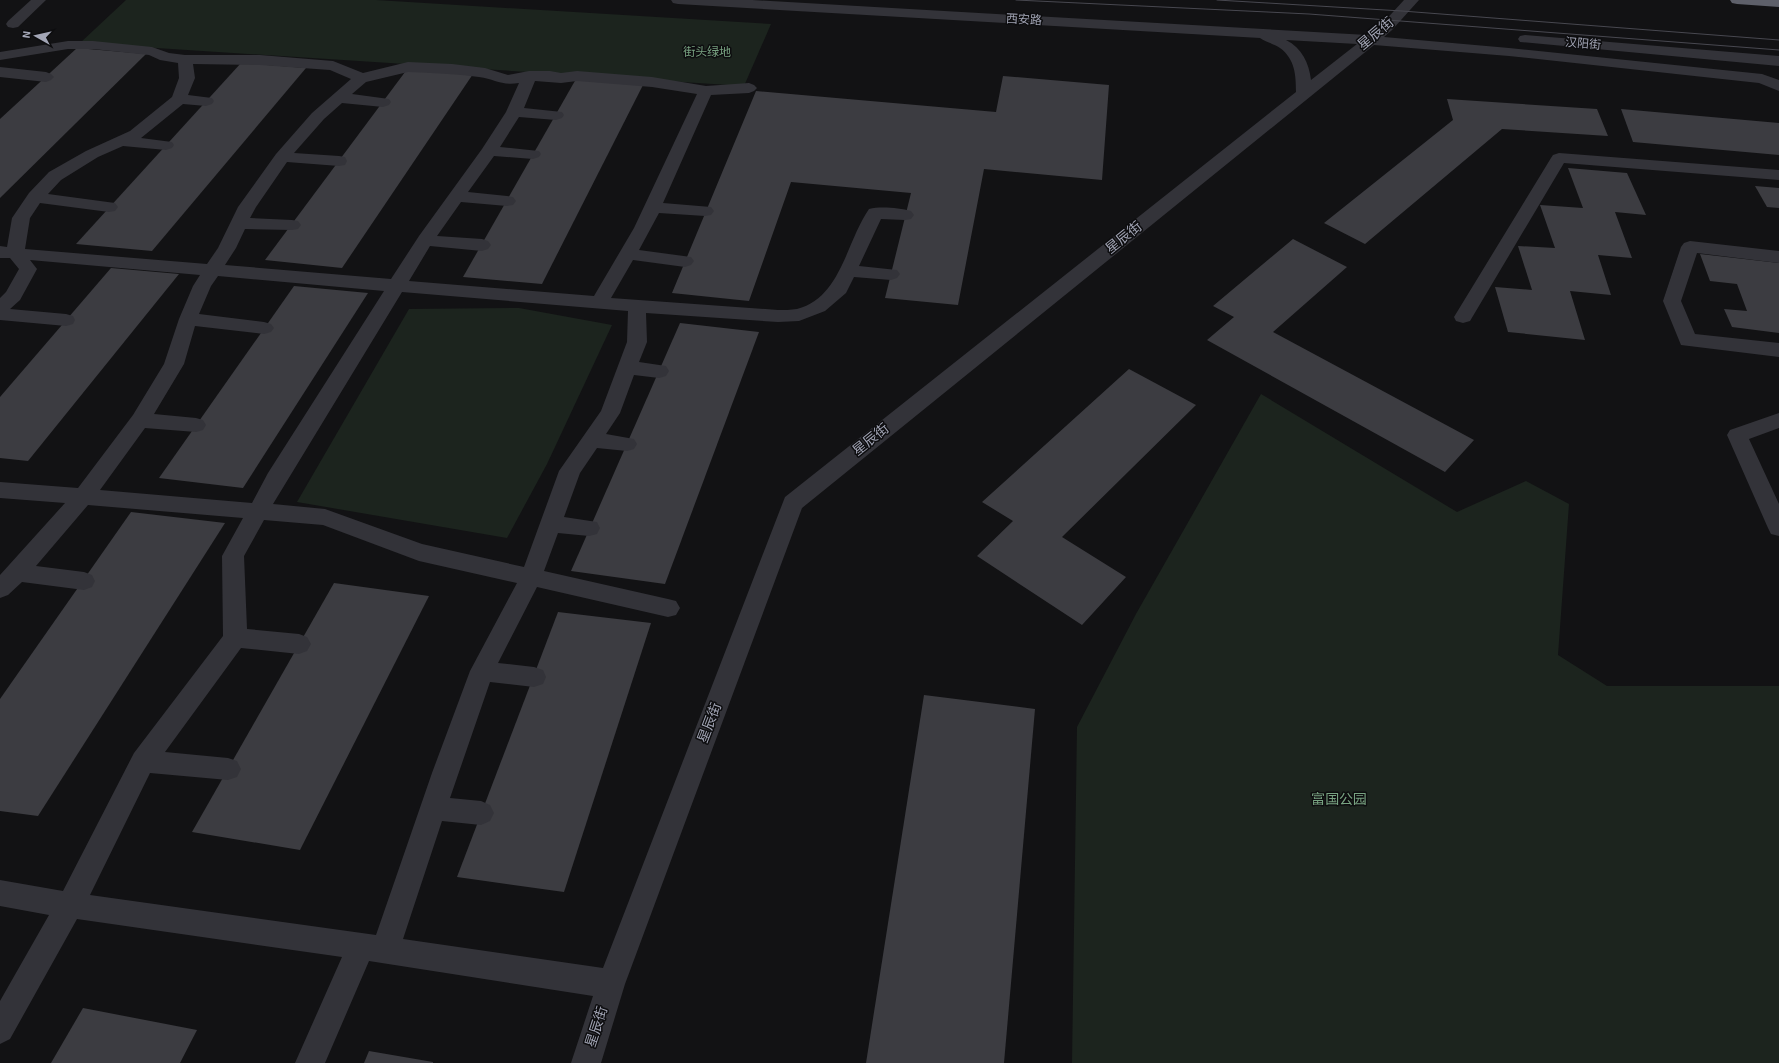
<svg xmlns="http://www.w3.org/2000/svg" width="1779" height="1063" viewBox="0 0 1779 1063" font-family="'Source Sans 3','Noto Sans SC',sans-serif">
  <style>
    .green { fill: #1c241e }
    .building { fill: #3c3c41 }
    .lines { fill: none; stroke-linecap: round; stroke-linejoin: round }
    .minor { fill: #333339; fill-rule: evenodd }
    .highway { fill: #5e606a; fill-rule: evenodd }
    .tram { stroke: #484850; stroke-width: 1 }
    .labels { text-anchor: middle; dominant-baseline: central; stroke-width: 3; stroke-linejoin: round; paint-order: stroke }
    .far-street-label { font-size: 12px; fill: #a2a5b5; stroke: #0d0d0f }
    .far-park-label { font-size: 12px; fill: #78a281; stroke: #0d0d0f }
    .street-label { font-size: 14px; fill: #a2a5b5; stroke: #0d0d0f }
    .park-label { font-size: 14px; fill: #78a281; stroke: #0d0d0f }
  </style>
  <rect width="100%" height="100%" fill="#121214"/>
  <g class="green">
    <polygon points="126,0 376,0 771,24 744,86 80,43"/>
    <polygon points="519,308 612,325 547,464 507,538 297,502 409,309"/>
    <polygon points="1261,394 1457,512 1526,481 1569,504 1558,655 1607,686 1779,686 1779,1063 1072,1063 1077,727 1136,614"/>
  </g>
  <g class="building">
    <polygon points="77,48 146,54 0,198 0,119"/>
    <polygon points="241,63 306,68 152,251 76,244"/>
    <polygon points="408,68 473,74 342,268 265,260"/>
    <polygon points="1003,76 1109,85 1102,180 984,169 958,305 885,298 911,193 791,182 749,301 672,293 756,91 996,112"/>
    <polygon points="576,79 643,85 542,284 463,277"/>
    <polygon points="1447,99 1597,109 1608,136 1502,129 1365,244 1324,223 1453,120"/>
    <polygon points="1621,109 1779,123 1779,155 1633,142"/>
    <polygon points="1568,168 1627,173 1646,215 1615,212 1632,258 1598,255 1611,295 1570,291 1585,340 1508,332 1495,287 1532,290 1518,246 1555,248 1540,205 1583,208"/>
    <polygon points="1755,186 1779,188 1779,208 1767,207"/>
    <polygon points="1293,239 1347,267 1273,332 1474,440 1445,472 1207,340 1234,317 1213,306"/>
    <polygon points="1700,254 1779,263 1779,333 1732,327 1724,309 1747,311 1737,284 1710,281"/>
    <polygon points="111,268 179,274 28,461 0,458 0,397"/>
    <polygon points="294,286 368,293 243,488 159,478"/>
    <polygon points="680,323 759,332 665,584 571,571"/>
    <polygon points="1129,369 1196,405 1062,537 1126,577 1082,625 977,556 1013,521 982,502"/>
    <polygon points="131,512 225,523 38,816 0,811 0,699"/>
    <polygon points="334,583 429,596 300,850 192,832"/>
    <polygon points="558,612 651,623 564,892 457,877"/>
    <polygon points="924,695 1035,709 1004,1063 866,1063"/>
    <polygon points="83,1008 197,1030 180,1063 51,1063"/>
    <polygon points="369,1051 433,1062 433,1063 364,1063"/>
  </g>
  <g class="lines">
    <g class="minor">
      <polygon points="31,0 46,0 18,27 13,28 8,27 6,24 8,21"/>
      <path d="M671,0h81l615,35 15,-11 22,-24h15l-27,30 -8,7 125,11 253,26 17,6v11l-20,-8 -250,-27 -135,-11 -572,463 -177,476 -24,79h-30l22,-67 -224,-35 -44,102h-30l47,-106 -265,-38 -67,120 -10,5v-43l49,-86 -49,-9v-26l63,11 71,-138 89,-117 -1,-80 21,-38 -155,-13 -52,61 48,6 8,3 3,6 -3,6 -8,3 -62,-8 -14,13 -8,3v-23l65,-72 -65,-5v-16l78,6 55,-73 31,-51 15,-45 14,-33 7,-11 -170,-15 7,9 -17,31 -10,9 56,5 7,2 2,4 -2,4 -7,2 -66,-6v-22l6,-6 13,-23 -9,-11h-10v-12l7,1 5,-29 17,-25 20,-21 37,-21 44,-20 42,-34 7,-19 -1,-15 -18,-3 -11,-5 -56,-6h-25l-68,11v-8l68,-11h25l59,6 17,6 16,2h75l73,6 30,12 45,-11 44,2 33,4 23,7 21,-4h21l11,2 16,-2 75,6 54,9 43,-3 5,2 3,3 -3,3 -5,2 -38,2 -48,108 48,4 3,4 -3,4 -6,1 -46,-3 -20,37 52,7 3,4 -3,4 -6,2 -52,-7 -22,38 167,12c6,0 13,0 19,-1 44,-11 49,-67 72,-100 12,-3 30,-1 42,2l3,4 -3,4 -6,1 -24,-1 -22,47 38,4 3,4 -3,4 -6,2 -37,-3 -8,16 -21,18 -26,10 -21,1 -132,-9 1,29 -8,20 27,4 3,5 -3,5 -7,2 -25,-3 -14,38 -14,21 28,5 3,5 -3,5 -7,2 -30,-3 -17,25 -16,44 33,5 3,6 -3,6 -8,2 -31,-3 -14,38 124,28 8,2 4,7 -4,7 -8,2 -131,-30 -39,76 36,4 9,3 3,7 -3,7 -9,3 -44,-5 -40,116 31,3 9,4 4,8 -4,8 -9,4 -39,-4 -39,118 200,29 182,-471 511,-405c0,-17 -1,-33 -16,-44 -6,-4 -14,-6 -20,-10l-582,-34 -5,-1zM1286,40l71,4 -46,36c-2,-17 -9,-32 -25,-40zM193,64l67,1 70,5 21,9 -39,34 -36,41 -38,53 -20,41 -11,16 -182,-15 5,-31 10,-15 69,9 6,-1 3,-4 -3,-4 -67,-9 13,-14 37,-23 25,-11 43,4 6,-2 2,-3 -2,-3 -31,-4 42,-34 23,2 6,-2 2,-3 -2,-3 -24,-3 7,-17zM408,72c24,1 48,2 71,5 16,2 22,9 40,6l-13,29 -24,37 -63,87 -28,43 -166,-14 11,-17 9,-19 47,1 6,-1 3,-4 -3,-4 -6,-1 -42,-2 6,-11 31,-45 52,4 6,-1 2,-4 -2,-4 -6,-1 -45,-3 30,-34 18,-16 41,4 6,-2 2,-3 -2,-3 -37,-5 14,-12zM535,81l26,2 16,-2 75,6 45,7 -63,134 -40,68 -185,-15 21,-35 52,5 6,-2 3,-4 -3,-4 -6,-2 -45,-3 24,-34 46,4 6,-1 3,-4 -3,-4 -6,-1 -39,-4 26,-36 39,3 6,-2 2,-3 -2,-3 -39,-4 19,-30 37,3 6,-2 2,-3 -2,-3 -38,-4zM218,276l166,15 -116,182 -16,30 -152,-13 45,-62 51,4 7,-2 3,-5 -3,-5 -7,-2 -42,-4 30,-50 11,-38 69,8 7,-2 3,-4 -3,-4 -7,-2 -65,-8 12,-28zM402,292l226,19 -1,31 -26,69 -42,60 -35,96 -102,-23 -97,-35 -52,-5zM264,520l59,5 96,36 98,22 -47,88 -38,102 -56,162 -286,-40 60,-122 78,7 9,-3 4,-8 -4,-8 -9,-3 -63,-6 76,-104 58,6 8,-3 4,-7 -4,-7 -8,-3 -52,-5 -3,-73z"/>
      <polygon points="1525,35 1779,56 1779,66 1520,42 1518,39 1520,36"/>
      <polygon points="0,67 46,72 51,74 54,77 51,80 46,82 0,77"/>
      <polygon points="1559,153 1779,170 1779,180 1564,163 1470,321 1463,323 1456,321 1454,317 1551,158 1553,155"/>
      <polygon points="1690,241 1779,251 1779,263 1697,253 1681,301 1695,334 1779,343 1779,357 1681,345 1663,301 1681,247 1684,243"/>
      <polygon points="1779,413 1779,428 1749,439 1779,504 1779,536 1771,534 1768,528 1727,435 1730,430"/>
    </g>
    <polygon class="highway" points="1730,0 1779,0 1779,7 1737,4 1732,3"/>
    <g class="tram">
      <polyline points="1016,0 1309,14 1779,50"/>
      <polyline points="1217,0 1402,11 1779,40"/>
    </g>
  </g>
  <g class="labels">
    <g class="far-street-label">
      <text transform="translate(1024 20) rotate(3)">西安路</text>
      <text transform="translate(1583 44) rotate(5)">汉阳街</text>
    </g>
    <g class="far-park-label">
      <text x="707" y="52">街头绿地</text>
    </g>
    <g class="street-label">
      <text transform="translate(1376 34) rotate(-40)">星辰街</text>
      <text transform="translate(1124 238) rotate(-39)">星辰街</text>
      <text transform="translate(871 440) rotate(-39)">星辰街</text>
      <text transform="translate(710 723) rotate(-69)">星辰街</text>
      <text transform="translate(597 1027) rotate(-72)">星辰街</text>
    </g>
    <g class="park-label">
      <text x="1339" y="800">富国公园</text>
    </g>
  </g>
  <g transform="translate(36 36) rotate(278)" stroke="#0d0d0f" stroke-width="3" paint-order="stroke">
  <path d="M0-3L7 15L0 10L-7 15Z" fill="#a2a5b5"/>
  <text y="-6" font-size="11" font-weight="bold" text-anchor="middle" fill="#a2a5b5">N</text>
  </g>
</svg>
